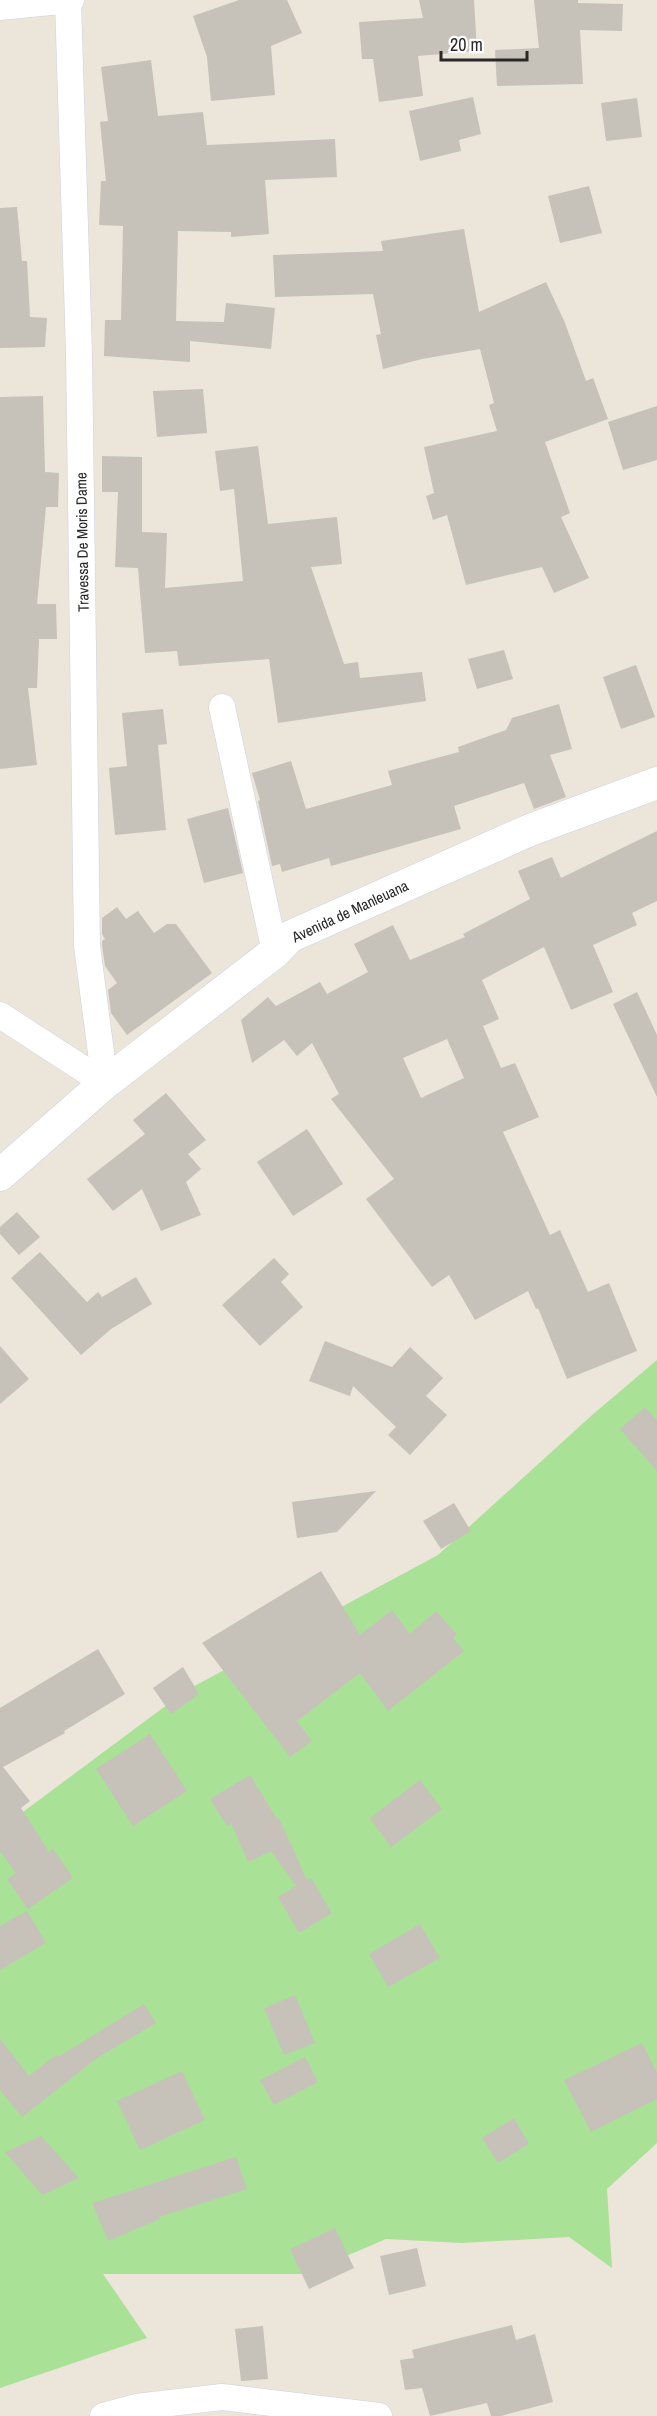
<svg xmlns="http://www.w3.org/2000/svg" width="657" height="2416" viewBox="0 0 657 2416" font-family="'Archivo Narrow',sans-serif">
  <style>
    .green { fill: #a9e197 }
    .building { fill: #c6c2ba; fill-rule: evenodd }
    .lines { fill: none; stroke-linecap: round; stroke-linejoin: round }
    .minor-casing { stroke: #d0d1e1; stroke-width: 27 }
    .tertiary-casing { stroke: #d0d1e1; stroke-width: 33 }
    .minor { stroke: #fff; stroke-width: 26 }
    .tertiary { stroke: #fff; stroke-width: 32 }
    .labels { text-anchor: middle; dominant-baseline: central; stroke-width: 5; stroke-linejoin: round; paint-order: stroke }
    .street-label { font-size: 15px; fill: #282828; stroke: #fff }
  </style>
  <rect width="100%" height="100%" fill="#ebe5da"/>
  <polygon class="green" points="657,1360 657,2143 607,2189 612,2268 569,2237 462,2243 386,2239 304,2274 103,2274 147,2338 0,2388 0,1829 187,1690 438,1555 591,1416"/>
  <g class="building">
    <polygon points="239,0 287,0 302,33 271,46 275,95 211,101 207,57 193,16"/>
    <polygon points="419,0 474,0 477,51 418,56 423,96 379,102 373,59 362,59 359,22 423,18"/>
    <polygon points="534,0 578,0 578,3 623,4 622,31 580,30 583,84 497,86 495,50 539,48"/>
    <polygon points="151,60 158,116 203,112 207,145 335,139 337,177 265,180 269,234 231,237 231,232 178,231 176,321 224,322 226,303 275,308 271,349 190,341 190,362 104,356 105,320 121,320 123,226 99,225 101,181 106,181 100,122 108,121 101,67"/>
    <polygon points="473,97 481,134 459,140 461,151 420,161 409,111"/>
    <polygon points="637,98 642,137 606,141 601,103"/>
    <polygon points="589,186 602,233 560,243 548,196"/>
    <polygon points="17,207 22,261 27,261 30,317 47,318 45,347 0,348 0,208"/>
    <polygon points="464,229 479,312 546,282 565,323 586,381 593,378 608,419 545,442 570,513 561,517 589,578 554,593 542,567 466,585 447,515 433,520 426,496 434,493 424,447 497,431 489,405 494,403 480,349 422,359 383,369 376,335 381,334 373,294 275,297 273,255 383,251 381,241"/>
    <polygon points="203,389 207,433 157,437 153,391"/>
    <polygon points="43,396 45,472 59,473 58,507 46,507 37,604 56,604 57,639 39,639 37,688 28,688 37,765 0,769 0,397"/>
    <polygon points="657,406 657,460 623,470 608,422"/>
    <polygon points="258,446 268,524 337,517 342,564 311,567 344,664 358,662 360,678 422,672 426,701 278,723 269,659 179,666 177,651 145,653 138,568 115,567 118,492 102,492 102,456 142,457 142,532 167,533 165,588 243,581 234,489 220,491 215,451"/>
    <polygon points="504,650 513,679 477,689 468,659"/>
    <polygon points="636,665 655,717 621,729 603,677"/>
    <polygon points="559,704 572,749 550,755 566,797 534,809 524,783 454,806 461,829 331,866 329,858 282,872 280,864 272,866 258,801 260,800 252,773 291,761 306,809 392,785 388,771 459,752 458,747 506,730 512,718"/>
    <polygon points="163,709 167,744 158,745 166,830 115,835 109,768 127,766 122,713"/>
    <polygon points="228,808 243,873 204,883 187,819"/>
    <path d="M657,831v70l-25,12 5,12 -44,20 20,47 -42,18 -27,-63 -62,33 17,39 -16,7 18,42 14,-5 24,54 -36,15 47,103 10,-5 28,62 21,-9 28,68 -70,28 -29,-71 -2,1 -8,-18 -53,29 -26,-45 -17,12 -66,-88 28,-20 -63,-80 8,-5 -27,-51 -15,13 -13,-16 -32,23 -11,-43 27,-23 8,9 44,-24 7,12 41,-22 -14,-28 39,-19 17,35 55,-23 -2,-3 67,-35 -12,-28 34,-14 9,21zM447,1039l17,39 -43,20 -18,-40z"/>
    <polygon points="117,907 126,919 138,911 154,933 167,924 176,924 212,973 127,1035 111,1013 108,990 117,983 105,966 102,945 102,941 105,939 102,934 102,918"/>
    <polygon points="637,992 657,1035 657,1097 613,1004"/>
    <polygon points="166,1093 206,1140 188,1154 201,1169 186,1182 201,1215 161,1231 142,1189 113,1211 87,1179 145,1134 133,1120"/>
    <polygon points="307,1129 343,1184 293,1216 257,1162"/>
    <polygon points="17,1212 40,1237 19,1255 0,1234 0,1227"/>
    <polygon points="40,1252 87,1302 98,1292 102,1297 136,1277 152,1304 111,1329 81,1355 11,1278"/>
    <polygon points="274,1258 289,1274 281,1282 303,1307 260,1346 222,1305"/>
    <polygon points="325,1341 392,1367 410,1347 443,1378 426,1396 447,1415 410,1455 388,1435 396,1427 353,1386 350,1396 309,1381"/>
    <polygon points="0,1346 29,1379 0,1404"/>
    <polygon points="645,1407 657,1421 657,1471 620,1429"/>
    <polygon points="376,1491 337,1532 297,1538 292,1502"/>
    <polygon points="454,1503 471,1531 441,1549 423,1521"/>
    <polygon points="321,1571 360,1635 392,1610 410,1634 436,1611 457,1634 453,1638 464,1651 388,1711 360,1673 297,1721 312,1741 290,1757 202,1643"/>
    <polygon points="98,1649 125,1694 64,1731 65,1733 3,1767 30,1801 21,1808 49,1852 53,1849 73,1878 28,1909 7,1879 16,1873 0,1851 0,1708"/>
    <polygon points="183,1667 199,1694 171,1714 153,1688"/>
    <polygon points="150,1734 187,1791 133,1826 96,1769"/>
    <polygon points="250,1775 277,1819 279,1818 307,1880 311,1878 332,1913 299,1933 278,1897 296,1886 271,1851 248,1862 231,1823 227,1826 210,1799"/>
    <polygon points="420,1780 442,1809 391,1847 370,1818"/>
    <polygon points="27,1911 46,1943 0,1970 0,1926"/>
    <polygon points="420,1924 440,1958 388,1987 369,1954"/>
    <polygon points="295,1995 315,2043 284,2055 264,2008"/>
    <polygon points="144,2004 156,2023 97,2058 22,2117 0,2090 0,2039 29,2076 57,2054 58,2057"/>
    <polygon points="642,2043 657,2073 657,2099 591,2132 564,2080"/>
    <polygon points="305,2057 318,2082 274,2105 260,2080"/>
    <polygon points="182,2071 205,2120 140,2150 117,2101"/>
    <polygon points="514,2118 529,2144 498,2163 482,2138"/>
    <polygon points="41,2136 79,2178 42,2195 5,2152"/>
    <polygon points="236,2157 247,2189 159,2217 160,2219 108,2241 92,2203"/>
    <polygon points="335,2228 354,2268 309,2289 290,2249"/>
    <polygon points="417,2248 426,2286 389,2295 380,2256"/>
    <polygon points="512,2325 516,2340 535,2334 553,2402 501,2416 491,2416 487,2403 430,2416 422,2388 405,2390 400,2360 414,2358 412,2350"/>
    <polygon points="263,2326 268,2379 241,2381 235,2329"/>
  </g>
  <g class="lines">
    <g class="minor-casing">
      <g id="minor">
        <polyline points="68,1 79,353 87,946 105,1083"/>
        <polyline points="0,7 71,0"/>
        <polyline points="222,707 275,952"/>
        <polyline points="0,1015 105,1083"/>
        <polyline points="103,2416 136,2407 222,2397 379,2416"/>
      </g>
    </g>
    <g class="tertiary-casing">
      <polyline id="tertiary" points="0,1175 105,1083 275,952 289,937 530,830 657,783"/>
    </g>
    <use href="#minor" class="minor"/>
    <use href="#tertiary" class="tertiary"/>
  </g>
  <g class="labels">
    <g class="street-label">
      <text transform="translate(82 542) rotate(-91)">Travessa De Moris Dame</text>
      <text transform="translate(350 911) rotate(-25)">Avenida de Manleuana</text>
    </g>
  </g>
  <path d="M441 51v9h86v-9" fill="none" stroke="#282828" stroke-width="3"/>
  <text x="450" y="51" font-size="18" fill="#282828" stroke="#ffffff" stroke-width="4.5" paint-order="stroke">20 m</text>
</svg>
